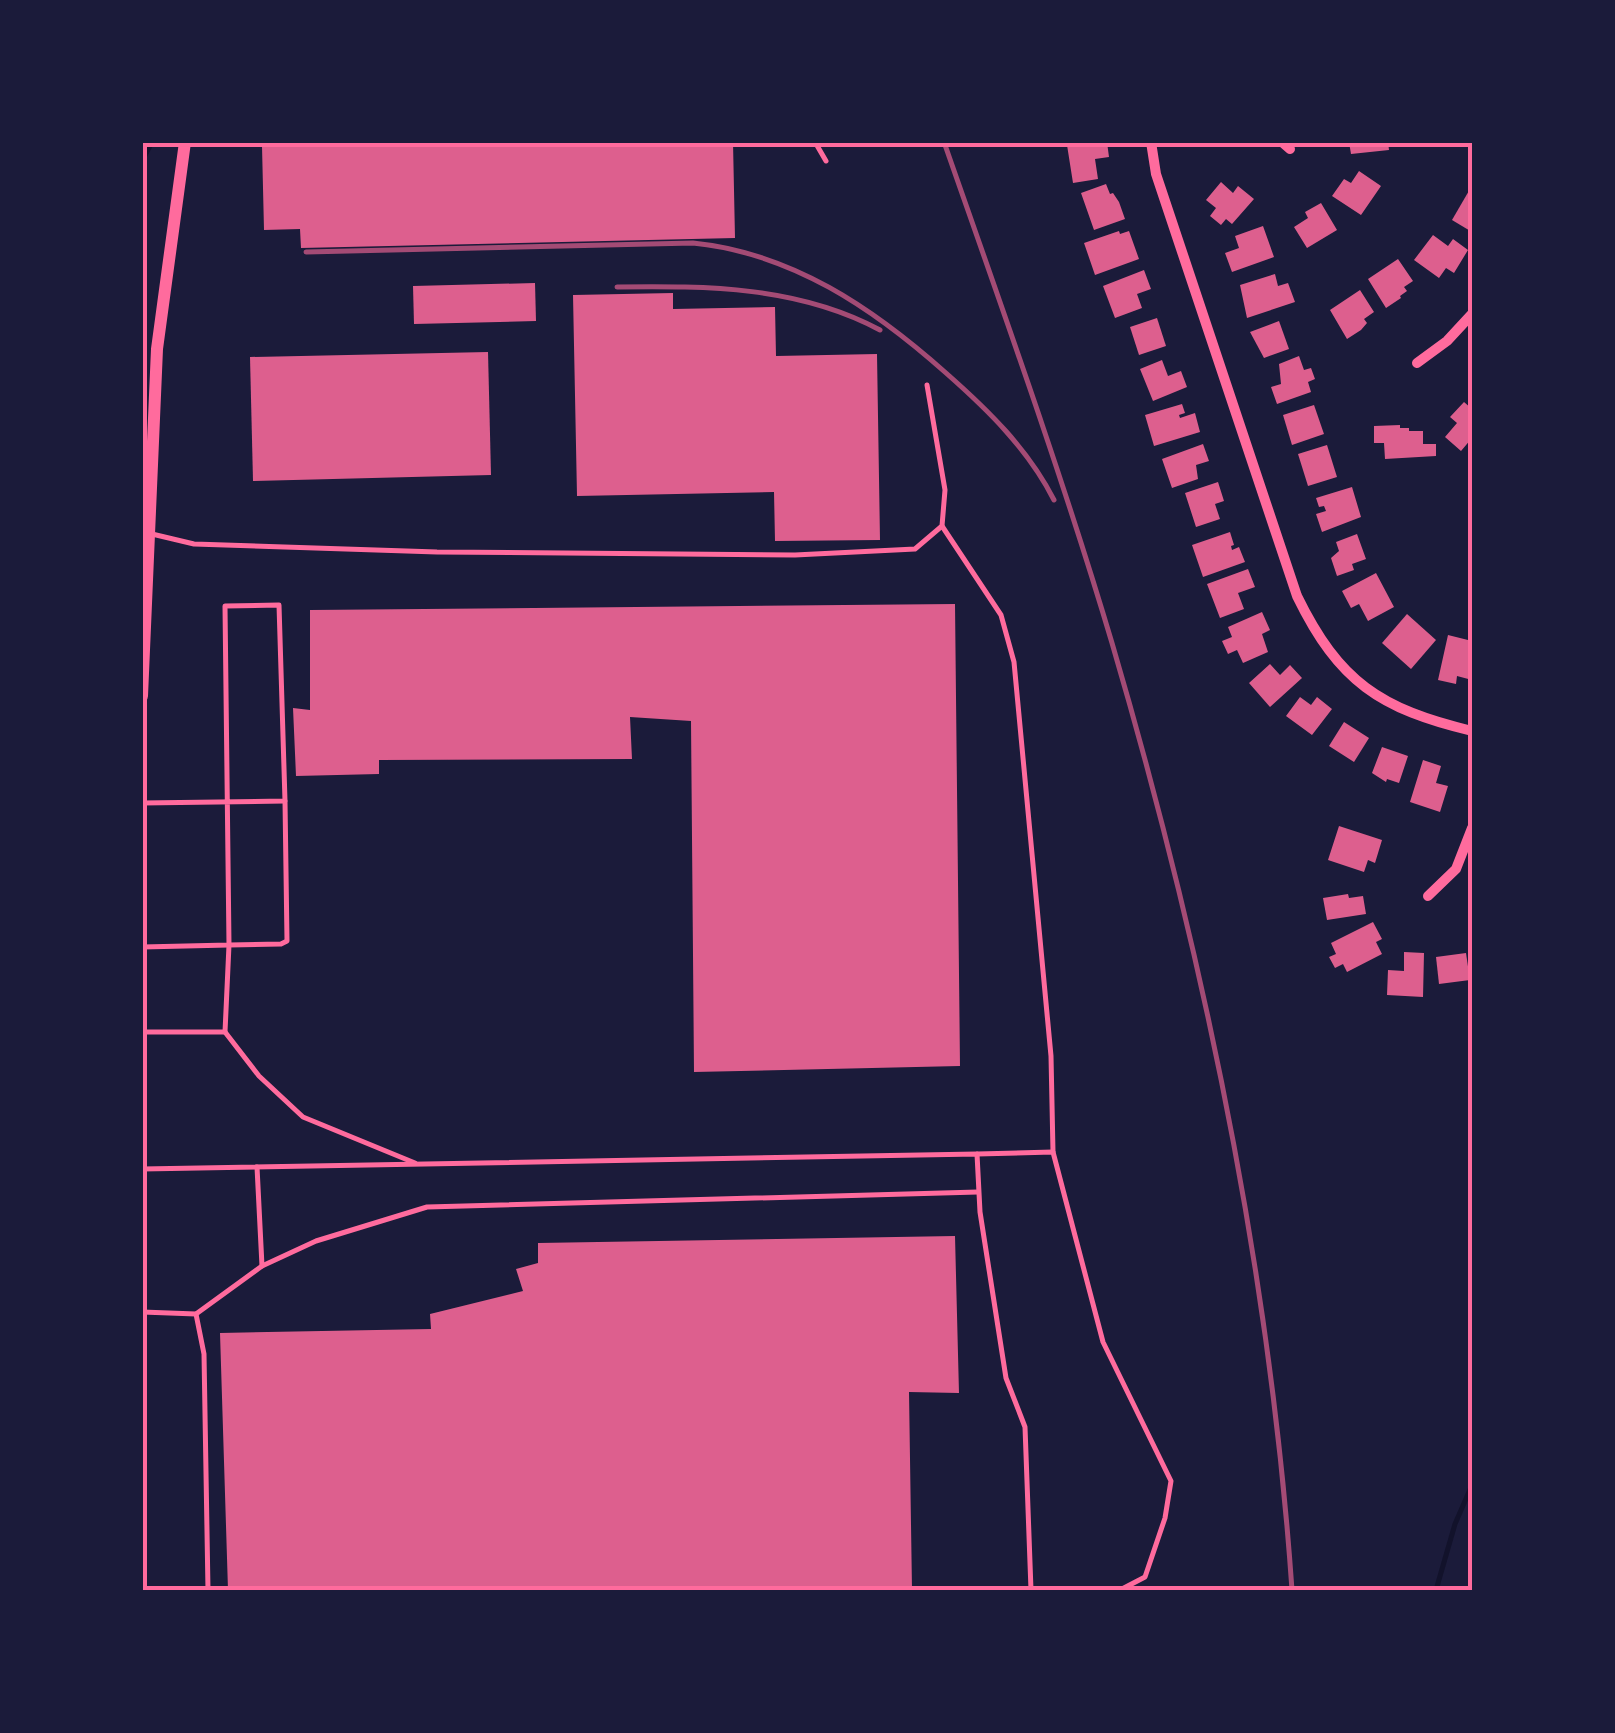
<svg xmlns="http://www.w3.org/2000/svg" width="1615" height="1733" viewBox="0 0 1615 1733" font-family="Arial,sans-serif">
  <style>
    .lines { fill: none; stroke-linecap: round; stroke-linejoin: round }
    .stream { stroke: #12122b; stroke-width: 5 }
    .building { fill: #dd5f8e }
    .service { stroke: #ff6b9d; stroke-width: 5 }
    .minor { stroke: #ff6b9d; stroke-width: 10 }
    .tertiary { stroke: #ff6b9d; stroke-width: 12 }
    .rail { stroke: #a44b75; stroke-width: 5 }
    .neatline { fill: none; stroke: #ff6b9d; stroke-width: 4 }
  </style>
  <rect width="100%" height="100%" fill="#1b1b3a"/>
  <g class="lines">
    <g class="stream">
      <polyline points="142,161 152,142"/>
      <polyline points="1436,1590 1455,1524 1472,1485"/>
    </g>
  </g>
  <g class="building">
    <polygon points="299,142 733,142 735,238 301,248 300,229 264,230 262,146"/>
    <polygon points="1081,142 1107,142 1109,157 1095,159 1098,179 1073,183 1067,145"/>
    <polygon points="1349,142 1388,142 1389,150 1351,154"/>
    <polygon points="1359,171 1381,186 1361,215 1332,196 1344,179 1351,183"/>
    <polygon points="1221,182 1233,193 1238,186 1254,199 1232,224 1226,219 1221,225 1210,216 1216,208 1206,200"/>
    <polygon points="1106,184 1110,194 1113,193 1119,202 1125,219 1094,230 1081,193"/>
    <polygon points="1470,189 1472,190 1472,232 1452,220"/>
    <polygon points="1321,203 1337,230 1307,248 1294,227 1308,218 1305,212"/>
    <polygon points="1263,226 1274,257 1232,272 1225,253 1239,248 1235,236"/>
    <polygon points="1119,231 1120,234 1129,231 1139,259 1095,275 1084,243"/>
    <polygon points="1433,235 1448,246 1453,239 1468,250 1454,273 1446,268 1439,278 1414,260"/>
    <polygon points="1398,259 1413,281 1404,287 1407,291 1400,296 1401,298 1386,308 1368,279"/>
    <polygon points="1144,270 1151,289 1137,294 1142,308 1115,318 1103,286"/>
    <polygon points="1275,274 1278,286 1288,283 1295,302 1247,318 1240,285"/>
    <polygon points="535,283 536,321 414,324 413,286"/>
    <polygon points="1360,290 1374,312 1364,319 1367,323 1361,330 1347,339 1330,310"/>
    <polygon points="673,293 673,309 775,307 776,356 877,354 880,540 775,541 774,492 577,496 573,295"/>
    <polygon points="1157,318 1166,346 1139,355 1130,327"/>
    <polygon points="1279,321 1289,349 1264,358 1250,332"/>
    <polygon points="488,352 491,475 253,481 250,357"/>
    <polygon points="1299,356 1304,370 1311,368 1315,379 1308,382 1311,392 1277,404 1271,387 1281,384 1279,364"/>
    <polygon points="1162,360 1168,376 1181,371 1187,387 1153,401 1140,369"/>
    <polygon points="1464,402 1472,409 1472,438 1461,451 1445,437 1457,423 1450,417"/>
    <polygon points="1182,404 1185,413 1179,415 1180,418 1195,413 1200,432 1154,446 1145,415"/>
    <polygon points="1314,405 1324,434 1292,445 1283,415"/>
    <polygon points="1400,425 1400,428 1409,428 1409,431 1423,431 1423,444 1436,444 1436,456 1385,459 1384,443 1374,443 1374,426"/>
    <polygon points="1203,444 1209,461 1196,465 1198,479 1172,488 1162,459"/>
    <polygon points="1327,445 1337,477 1308,486 1298,454"/>
    <polygon points="1218,482 1224,501 1215,504 1220,519 1196,527 1185,493"/>
    <polygon points="1352,487 1361,517 1322,532 1316,514 1326,511 1324,506 1319,507 1316,498"/>
    <polygon points="1230,532 1234,545 1231,546 1232,550 1239,547 1245,562 1203,577 1192,545"/>
    <polygon points="1357,534 1366,559 1352,564 1354,570 1337,576 1331,558 1339,551 1336,542"/>
    <polygon points="1248,569 1255,587 1238,593 1244,609 1220,618 1207,584"/>
    <polygon points="1376,573 1394,607 1368,621 1359,604 1351,608 1342,591"/>
    <polygon points="955,604 960,1066 694,1072 691,721 630,717 632,759 379,760 379,774 296,776 293,708 310,710 310,610"/>
    <polygon points="1262,612 1270,630 1262,634 1268,652 1243,663 1237,650 1228,654 1222,641 1232,637 1228,627"/>
    <polygon points="1407,614 1436,640 1411,669 1382,643"/>
    <polygon points="1448,635 1472,641 1472,680 1457,676 1456,684 1438,680"/>
    <polygon points="1270,664 1280,675 1290,665 1302,678 1270,707 1249,683"/>
    <polygon points="1300,697 1311,705 1317,697 1332,709 1312,735 1286,716"/>
    <polygon points="1344,722 1369,738 1354,762 1329,746"/>
    <polygon points="1382,747 1408,756 1399,783 1387,779 1386,782 1372,773"/>
    <polygon points="1423,760 1441,766 1436,783 1448,786 1440,812 1410,802"/>
    <polygon points="1339,826 1382,840 1375,863 1368,860 1364,872 1328,860"/>
    <polygon points="1348,894 1349,898 1363,896 1366,914 1327,920 1323,898"/>
    <polygon points="1373,922 1382,939 1376,942 1382,954 1347,972 1343,964 1335,968 1329,957 1336,954 1331,943"/>
    <polygon points="1404,952 1424,953 1423,997 1387,995 1388,970 1404,971"/>
    <polygon points="1466,953 1470,980 1439,984 1436,957"/>
    <polygon points="955,1236 959,1393 909,1392 912,1590 228,1590 220,1333 431,1329 430,1314 523,1291 516,1269 538,1263 538,1243"/>
  </g>
  <g class="lines">
    <g class="service">
      <polyline points="815,142 826,161"/>
      <polyline points="942,526 1001,615 1014,662 1051,1056 1053,1152"/>
      <polyline points="152,534 194,544 437,552 795,555 915,549 942,526 945,490 927,385"/>
      <polyline points="142,803 285,801 279,605 225,606 229,945 142,947"/>
      <polyline points="142,1032 225,1032 229,945 281,944 287,941 285,801"/>
      <polyline points="225,1032 259,1076 303,1117 415,1163"/>
      <polyline points="977,1154 1053,1152 1103,1342 1171,1481 1165,1518 1145,1577 1120,1590"/>
      <polyline points="257,1167 262,1266"/>
      <polyline points="142,1169 977,1154 980,1212 1006,1378 1025,1427 1031,1590"/>
      <polyline points="142,1312 196,1314 262,1266 316,1241 427,1207 978,1192"/>
      <polyline points="196,1314 204,1354 208,1590"/>
    </g>
    <g class="minor">
      <path d="M1151,142l5,32 141,422c42,86 83,113 175,135"/>
      <polyline points="1282,142 1290,149"/>
      <polyline points="1417,363 1447,341 1472,314"/>
      <polyline points="1428,896 1456,869 1472,828"/>
    </g>
    <polyline class="tertiary" points="142,696 157,349 185,142"/>
    <g class="rail">
      <path d="M944,142c58,166 118,333 168,501 90,306 158,629 180,947"/>
      <path d="M306,252l387,-9c99,10 180,65 253,130 42,37 82,76 108,127"/>
      <path d="M617,287c91,-1 181,-1 263,43"/>
    </g>
  </g>
  <rect width="1615" height="1733" fill="none" stroke="#1b1b3a" stroke-width="290"/>
  <rect x="145" y="145" width="1325" height="1443" class="neatline"/>
</svg>
